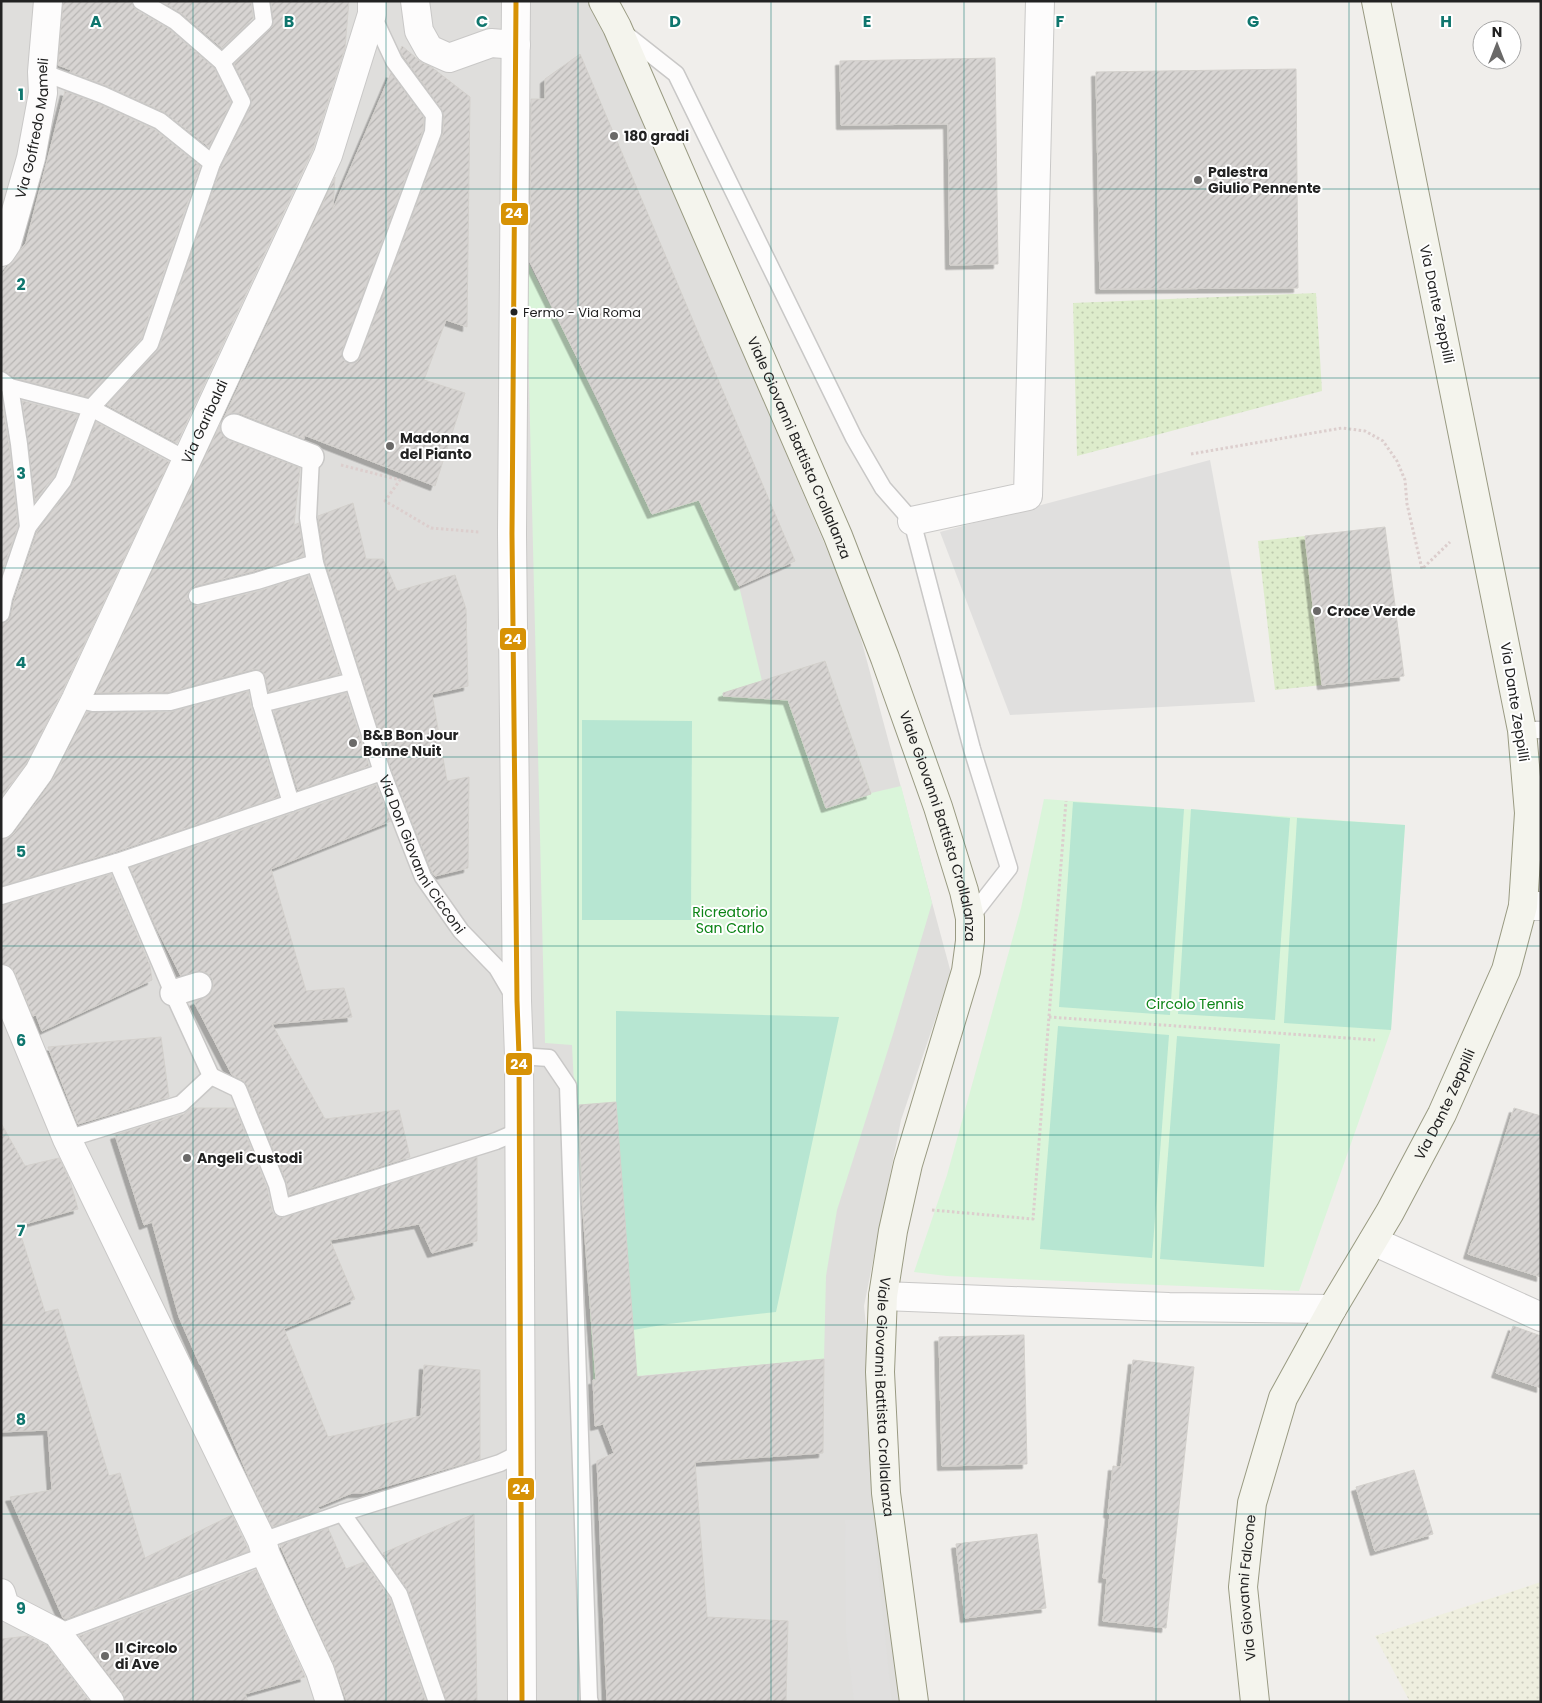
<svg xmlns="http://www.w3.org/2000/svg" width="1542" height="1703" viewBox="0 0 1542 1703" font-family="Poppins,sans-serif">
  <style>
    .residential { fill: #dfdedc }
    .farmland { fill: url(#farmland-dots) }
    .grass { fill: url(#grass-dots) }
    .park { fill: #daf5da }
    .pitch { fill: #b7e6d2 }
    .parking { fill: #e0dfde }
    .building { fill: url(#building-hatch); stroke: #d3d0cc; filter: url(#shadow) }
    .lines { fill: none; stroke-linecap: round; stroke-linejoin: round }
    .service-casing { stroke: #c9c8c7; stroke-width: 19 }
    .pedestrian-casing { stroke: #c9c8c7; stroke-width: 28 }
    .minor-casing { stroke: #c9c8c7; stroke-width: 30 }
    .secondary-casing { stroke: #999a82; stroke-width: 30 }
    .path { stroke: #dccecd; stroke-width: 3; stroke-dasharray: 2.5 2.5; stroke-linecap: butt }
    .service { stroke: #fdfcfc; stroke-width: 16 }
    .pedestrian { stroke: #fdfcfc; stroke-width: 25 }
    .minor { stroke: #fdfcfc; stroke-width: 28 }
    .secondary { stroke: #f4f4ed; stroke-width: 28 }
    .bus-1-casing { stroke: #fff; stroke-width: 9 }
    .bus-1 { stroke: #d79205; stroke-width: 5 }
    .grid { fill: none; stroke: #0f766e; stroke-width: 1; stroke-opacity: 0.55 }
    .poi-dot { fill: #6a6968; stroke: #fff; stroke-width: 2 }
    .bus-dot { fill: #222; stroke: #fff; stroke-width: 2 }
    .labels { text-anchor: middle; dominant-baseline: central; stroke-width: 4; stroke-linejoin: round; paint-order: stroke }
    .bus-label { font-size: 13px; fill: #222; stroke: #fff; text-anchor: start }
    .street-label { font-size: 14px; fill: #222; stroke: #fff }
    .poi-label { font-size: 14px; font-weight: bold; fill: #222; stroke: #fff; text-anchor: start }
    .park-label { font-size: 14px; fill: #0c8416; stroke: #fff }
    .grid-label { font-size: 16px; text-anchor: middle; font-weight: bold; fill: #0f766e; stroke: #fff; stroke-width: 4; stroke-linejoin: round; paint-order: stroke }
    .line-badge { stroke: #fff; stroke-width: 2 }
    .badge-label { font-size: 14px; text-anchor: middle; font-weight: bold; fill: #fff }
  </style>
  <defs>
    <pattern id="farmland-dots" width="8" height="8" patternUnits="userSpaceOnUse" patternTransform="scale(1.25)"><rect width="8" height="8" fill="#efefdf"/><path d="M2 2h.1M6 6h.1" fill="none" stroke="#cdcdbf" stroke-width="1.8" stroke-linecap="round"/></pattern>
    <pattern id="grass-dots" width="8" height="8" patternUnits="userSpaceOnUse" patternTransform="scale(1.25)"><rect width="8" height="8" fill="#ddeccb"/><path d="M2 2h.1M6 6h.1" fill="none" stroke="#bdcaae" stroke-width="1.8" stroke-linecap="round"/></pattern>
    <pattern id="building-hatch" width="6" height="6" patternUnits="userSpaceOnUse" patternTransform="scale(1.25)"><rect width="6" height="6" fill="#d7d4d2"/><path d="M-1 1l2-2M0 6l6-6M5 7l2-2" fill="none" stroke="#b8b6b4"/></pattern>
    <filter id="shadow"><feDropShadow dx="-4.5" dy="4.5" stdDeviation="0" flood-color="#0004"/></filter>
  </defs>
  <rect width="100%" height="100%" fill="#f0eeeb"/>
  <polygon class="residential" points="1,1 589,1 640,111 854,613 951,973 901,1120 864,1306 904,1702 1,1702"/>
  <polygon class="farmland" points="1541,1582 1541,1702 1410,1702 1375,1636"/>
  <g class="grass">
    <polygon points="1316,293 1322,391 1077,456 1073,303"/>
    <polygon points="1305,536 1322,685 1275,690 1258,541"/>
  </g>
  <g class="park">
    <path d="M526,258l41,80 85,176 47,-14 40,86 23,95 63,-20 46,132 30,-7 31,117 -39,131 -56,176 -11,66 -2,83 -231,21c-3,-111 -16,-223 -21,-335l-27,-2z"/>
    <polygon points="1044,799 1405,825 1391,1030 1299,1291 947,1276 914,1272 947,1175 1021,908"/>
  </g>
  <g class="pitch">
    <polygon points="582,720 692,721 691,920 582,920"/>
    <polygon points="1073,802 1184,809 1170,1015 1059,1007"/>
    <polygon points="1191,809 1290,818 1275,1020 1178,1014"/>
    <polygon points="1297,818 1405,825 1391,1030 1284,1023"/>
    <polygon points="616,1011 839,1017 776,1312 668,1324 633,1330 616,1102"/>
    <polygon points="1058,1026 1169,1035 1152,1258 1040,1249"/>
    <polygon points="1177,1036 1280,1044 1264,1267 1160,1259"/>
  </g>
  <g class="parking">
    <polygon points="1210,460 1255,702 1010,715 940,532"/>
    <polygon points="845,1520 873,1520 892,1702 854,1702 846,1634"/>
  </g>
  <g class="building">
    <polygon points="63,1 131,1 136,10 169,29 214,68 231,102 209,147 164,112 107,86 70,72 71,70 58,65"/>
    <polygon points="161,1 251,1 253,18 222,48 181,13"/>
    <polygon points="271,1 349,1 345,48 313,149 177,443 107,405 159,347 221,167 251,106 251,98 234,64 273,26"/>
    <polygon points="402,46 422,63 430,66 470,97 467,327 446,320 424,380 465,393 435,486 304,435 304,439 239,413 231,413 224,418 335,177 333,209 391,73 424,118 423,130 342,351 343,360 348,363 357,362 360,357 443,133 444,116 442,110 403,56 400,51"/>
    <polygon points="580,54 795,561 739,586 699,500 652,514 600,404 530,262 531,99 545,99 545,79"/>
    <polygon points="995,58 998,264 950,265 948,124 841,125 840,61"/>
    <polygon points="1296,69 1298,288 1100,289 1096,72"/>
    <polygon points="65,91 99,104 155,130 200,166 141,339 88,397 15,378 7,372 1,370 1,275 26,243"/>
    <polygon points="1,396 9,445 18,526 1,575"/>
    <polygon points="22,401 78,415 54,476 35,501"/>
    <polygon points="96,422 169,462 62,692 26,764 1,797 1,624 8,621 11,616 14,601 37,532 72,485"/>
    <polygon points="220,425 220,430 223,436 229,440 300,468 294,525 299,523 304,556 254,571 195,586 188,593 187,599 194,605 199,606 259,591 308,575 340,674 269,692 264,673 259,670 254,669 169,692 96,693"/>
    <polygon points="353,503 366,559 383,559 397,591 455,575 466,609 468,686 432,694 447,781 469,777 468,868 435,876 432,872 391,769 325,561 318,516"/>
    <polygon points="1385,527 1404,676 1322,685 1305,536"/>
    <polygon points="825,661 871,794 826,808 788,700 723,696 723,693"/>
    <polygon points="248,691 251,707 279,797 114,852 1,886 1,839 8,838 14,833 52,781 87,712 170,712"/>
    <polygon points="346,693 369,766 298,790 274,711"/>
    <polygon points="376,785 391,821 271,869 306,991 344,988 352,1017 272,1024 325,1119 399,1110 410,1157 289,1195 286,1181 247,1085 242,1080 232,1075 194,1002 210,994 213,988 213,980 208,974 202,971 181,976 156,927 130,868"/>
    <polygon points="111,874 150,966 152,980 42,1031 36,1015 33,1016 15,973 10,966 1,964 1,906"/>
    <polygon points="161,1037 169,1097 78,1124 48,1047"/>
    <polygon points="616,1102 637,1377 824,1359 823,1453 695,1462 707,1617 788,1621 786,1702 607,1702 597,1461 614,1453 603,1424 595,1426 593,1380 596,1380 582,1200 579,1105"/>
    <polygon points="192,1108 235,1108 267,1188 272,1211 275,1215 280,1218 477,1157 477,1241 432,1253 419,1224 330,1240 355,1299 284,1329 328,1437 421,1416 424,1365 480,1370 480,1459 363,1493 352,1493 318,1507 320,1510 272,1527 249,1478 201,1365 200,1365 179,1317 152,1222 144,1225 115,1135 184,1114"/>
    <polygon points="1514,1108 1541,1116 1541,1277 1468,1254"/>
    <polygon points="1,1123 25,1166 59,1158 70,1181 78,1209 18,1226 45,1312 58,1309 109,1476 120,1473 145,1558 232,1515 249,1551 65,1619 63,1618 10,1497 52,1490 48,1430 1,1432"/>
    <polygon points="1513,1326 1541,1336 1541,1388 1496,1373"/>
    <polygon points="1024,1335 1027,1464 942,1466 939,1337"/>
    <polygon points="1133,1360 1194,1367 1166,1628 1103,1621 1107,1578 1103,1578 1110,1514 1108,1513 1113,1466 1121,1467"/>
    <polygon points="1414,1470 1433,1534 1375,1551 1356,1487"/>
    <polygon points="474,1514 477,1702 447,1702 408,1591 383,1553"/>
    <polygon points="328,1528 346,1569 364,1562 390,1599 426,1702 347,1702 334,1665 280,1545"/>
    <polygon points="1037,1534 1046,1608 965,1618 956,1544"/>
    <polygon points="256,1570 305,1677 245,1694 248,1702 125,1702 122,1692 79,1636"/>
    <polygon points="28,1636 47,1645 90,1702 1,1702 1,1639"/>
  </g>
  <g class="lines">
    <g class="service-casing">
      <g id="service">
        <polyline points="624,33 676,74 854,438 883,488 912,521 972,749 1009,868 970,918"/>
        <polyline points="222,62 264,22 261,1"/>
        <polyline points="42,72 103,95 160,121 212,163"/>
        <polyline points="351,354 433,132 434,115 394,61 372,14"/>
        <polyline points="1,380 10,387 91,408 150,344 212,163 242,102 222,62 175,21 141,1"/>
        <polyline points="10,387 19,444 28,527"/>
        <path id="s1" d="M311,457l-3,61 7,45 67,209 41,105 38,54 36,37 17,29"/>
        <polyline points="197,596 257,581 315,563"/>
        <polyline points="1,614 4,598 28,527 63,481 91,408 187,460"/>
        <polyline points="76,699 93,703 170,702 256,679 261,704 353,681"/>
        <polyline points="261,704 291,803"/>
        <polyline points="1522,730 1541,730"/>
        <polyline points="1,896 117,862 382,772"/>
        <polyline points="519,1056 549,1058 568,1086 589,1699 590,1702"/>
        <polyline points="211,1076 238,1089 277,1185 282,1208 496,1141 519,1131"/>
        <polyline points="67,1139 181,1104 211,1076 173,993 117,862"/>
        <polyline points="342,1513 399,1594 437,1702"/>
        <polyline points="262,1541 342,1513 500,1463 520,1453"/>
        <polyline points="57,1633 266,1555"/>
      </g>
    </g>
    <g class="pedestrian-casing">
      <g id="pedestrian">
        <polyline points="234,427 311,457"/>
        <polyline points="173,993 199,985"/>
      </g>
    </g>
    <g class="minor-casing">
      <g id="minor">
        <polyline points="415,1 419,31 429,49 449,58 491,43 516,45"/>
        <polyline points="516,1 512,534 517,1001 519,1056 522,1702"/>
        <path id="s2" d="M1,252l6,-9 24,-85 12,-65 -1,-21 6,-71"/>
        <polyline points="912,521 1028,496 1040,1"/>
        <path id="s3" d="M1,824l38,-52 37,-73 252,-544 44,-141v-13"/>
        <polyline points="1523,906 1541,906"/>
        <polyline points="1,979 67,1139 262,1541 266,1555 320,1671 330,1702"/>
        <polyline points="1373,1241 1541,1317"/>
        <polyline points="883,1296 1169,1307 1332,1309"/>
        <polyline points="1,1593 5,1606 57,1633 110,1702"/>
      </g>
    </g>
    <g class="secondary-casing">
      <g id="secondary">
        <path id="s4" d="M603,1l14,26 221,509 47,122 53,149 26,84 6,27v23l-4,30 -58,193 -15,67 -10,65 -3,76 6,121 28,209"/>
        <path id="s5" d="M1255,1702l-12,-115 9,-84 31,-105 49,-89 58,-97 52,-98 64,-144 17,-64 6,-93 -7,-83 -146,-729"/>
      </g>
    </g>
    <g class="path">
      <polyline points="1191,454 1342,428 1365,431 1383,441 1397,461 1405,480 1407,504 1422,569 1450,542"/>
      <polyline points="341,465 400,480 385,501 431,528 479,532"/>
      <polyline points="1049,1017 1375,1040"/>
      <polyline points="932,1210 1033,1219 1066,801"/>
    </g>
    <use href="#service" class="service"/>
    <use href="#pedestrian" class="pedestrian"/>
    <use href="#minor" class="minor"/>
    <use href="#secondary" class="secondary"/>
    <g class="bus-1-casing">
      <polyline id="bus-1" points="516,1 512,534 517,1001 519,1056 522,1702"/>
    </g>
    <use href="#bus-1" class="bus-1"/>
  </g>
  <path class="grid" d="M193,1v1701M386,1v1701M578,1v1701M771,1v1701M964,1v1701M1156,1v1701M1349,1v1701M1,189h1540M1,378h1540M1,568h1540M1,757h1540M1,946h1540M1,1135h1540M1,1325h1540M1,1514h1540"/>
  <g class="poi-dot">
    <circle cx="614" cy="136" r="5"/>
    <circle cx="1198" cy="180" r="5"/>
    <circle cx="390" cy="446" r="5"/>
    <circle cx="1317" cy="611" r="5"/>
    <circle cx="353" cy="743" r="5"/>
    <circle cx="187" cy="1158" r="5"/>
    <circle cx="105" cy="1656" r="5"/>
  </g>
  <circle class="bus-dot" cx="514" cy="312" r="4.5"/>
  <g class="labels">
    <g class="bus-label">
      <text x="523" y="312">Fermo - Via Roma</text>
    </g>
    <g class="street-label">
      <text stroke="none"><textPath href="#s2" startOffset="129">Via Goffredo Mameli</textPath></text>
      <text transform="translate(1437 304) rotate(78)">Via Dante Zeppilli</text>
      <text stroke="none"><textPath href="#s3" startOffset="452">Via Garibaldi</textPath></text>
      <text stroke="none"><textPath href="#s4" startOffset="488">Viale Giovanni Battista Crollalanza</textPath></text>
      <text transform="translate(1515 702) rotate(81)">Via Dante Zeppilli</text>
      <text stroke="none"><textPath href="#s4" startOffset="892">Viale Giovanni Battista Crollalanza</textPath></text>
      <text stroke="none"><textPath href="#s1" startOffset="418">Via Don Giovanni Cicconi</textPath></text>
      <text stroke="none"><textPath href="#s5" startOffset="645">Via Dante Zeppilli</textPath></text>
      <text stroke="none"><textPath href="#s4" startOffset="1479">Viale Giovanni Battista Crollalanza</textPath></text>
      <text stroke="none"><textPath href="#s5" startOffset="115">Via Giovanni Falcone</textPath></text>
    </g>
    <g class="poi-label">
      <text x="624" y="136">180 gradi</text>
      <text x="1208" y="172">Palestra<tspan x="1208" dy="16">Giulio Pennente</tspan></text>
      <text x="400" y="438">Madonna<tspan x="400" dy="16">del Pianto</tspan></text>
      <text x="1327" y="611">Croce Verde</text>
      <text x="363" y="735">B&amp;B Bon Jour<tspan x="363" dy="16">Bonne Nuit</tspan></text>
      <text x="197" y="1158">Angeli Custodi</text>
      <text x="115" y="1648">Il Circolo<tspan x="115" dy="16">di Ave</tspan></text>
    </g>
    <g class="park-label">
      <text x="730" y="912">Ricreatorio<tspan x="730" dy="16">San Carlo</tspan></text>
      <text x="1195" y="1004">Circolo Tennis</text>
    </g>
  </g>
  <g class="grid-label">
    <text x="96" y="27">A</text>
    <text x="289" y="27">B</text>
    <text x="482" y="27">C</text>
    <text x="675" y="27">D</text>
    <text x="867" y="27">E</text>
    <text x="1060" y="27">F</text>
    <text x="1253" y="27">G</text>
    <text x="1446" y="27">H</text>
    <text x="21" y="100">1</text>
    <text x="21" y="290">2</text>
    <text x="21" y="479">3</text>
    <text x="21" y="668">4</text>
    <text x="21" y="857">5</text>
    <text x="21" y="1046">6</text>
    <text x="21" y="1236">7</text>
    <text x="21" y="1425">8</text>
    <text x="21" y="1614">9</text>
  </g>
  <g class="line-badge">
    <rect x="500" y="202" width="29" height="24" rx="5" fill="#d79205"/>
    <rect x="499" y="627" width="28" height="24" rx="5" fill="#d79205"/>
    <rect x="505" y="1052" width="28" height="24" rx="5" fill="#d79205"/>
    <rect x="507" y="1477" width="28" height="24" rx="5" fill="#d79205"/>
  </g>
  <g class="badge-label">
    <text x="514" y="218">24</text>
    <text x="513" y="644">24</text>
    <text x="519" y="1069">24</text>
    <text x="521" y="1494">24</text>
  </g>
  <rect width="1542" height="1703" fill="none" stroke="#222222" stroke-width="5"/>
  <g transform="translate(1497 45)"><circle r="24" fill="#ffffff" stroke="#a7a7a7"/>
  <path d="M0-4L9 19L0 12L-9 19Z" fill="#6a6968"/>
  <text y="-8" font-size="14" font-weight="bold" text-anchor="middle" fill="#222222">N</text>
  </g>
</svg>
